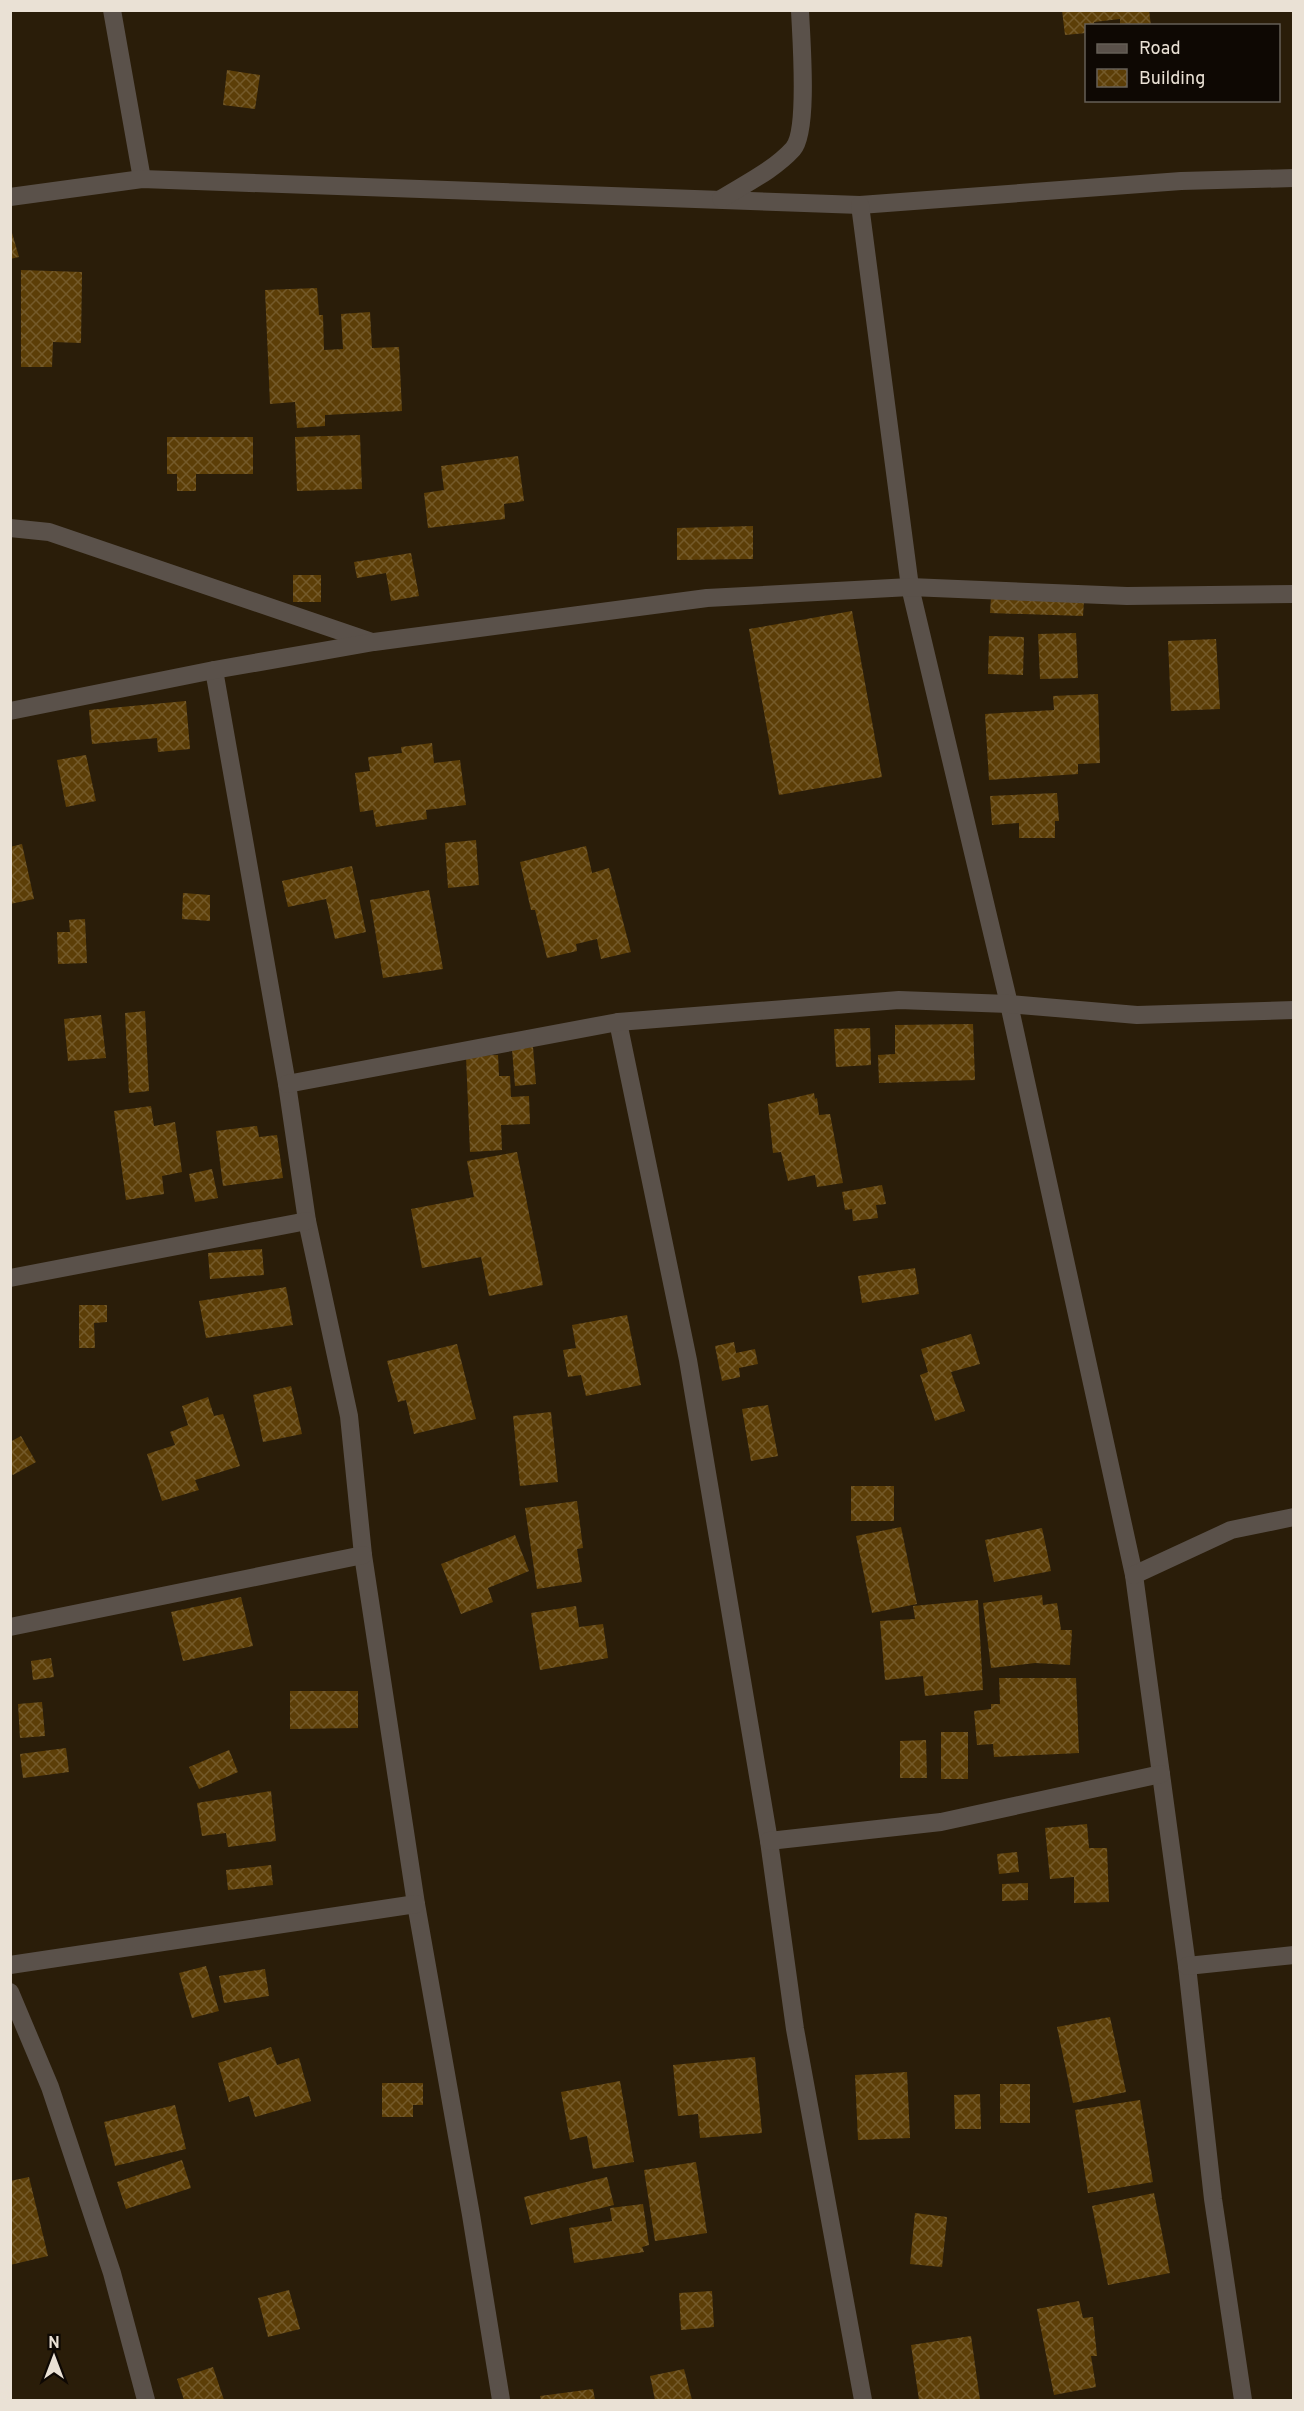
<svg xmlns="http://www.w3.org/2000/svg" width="1304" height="2411" viewBox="0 0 1304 2411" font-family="Overpass,sans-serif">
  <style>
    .building { fill: url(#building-cross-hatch) }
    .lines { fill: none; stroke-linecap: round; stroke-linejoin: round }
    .minor { stroke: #5a514a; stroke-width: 18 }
  </style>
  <defs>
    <pattern id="building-cross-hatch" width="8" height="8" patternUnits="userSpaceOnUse" patternTransform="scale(1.5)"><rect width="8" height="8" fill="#5c3e07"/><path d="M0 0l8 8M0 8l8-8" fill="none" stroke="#745a2a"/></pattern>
  </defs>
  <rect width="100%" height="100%" fill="#2a1d09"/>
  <g class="building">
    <polygon points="1062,10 1149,10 1151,26 1120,26 1120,19 1094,22 1095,26 1086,26 1086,33 1065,35"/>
    <polygon points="227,70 260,75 255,109 223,105"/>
    <polygon points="10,226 19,257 10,259"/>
    <polygon points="21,270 82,272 81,343 53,342 52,367 21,367"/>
    <polygon points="317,288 319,315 323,315 324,350 343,349 341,314 370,312 372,348 399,347 402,411 325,415 325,426 297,428 295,402 270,404 265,290"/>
    <polygon points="360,435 362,489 297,491 295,437"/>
    <polygon points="167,437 253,437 253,474 196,474 196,491 177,491 177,474 167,474"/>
    <polygon points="518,456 524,501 504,504 505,519 428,528 424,493 444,490 441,466"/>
    <polygon points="753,526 753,559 677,560 677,528"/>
    <polygon points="411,553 419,596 391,601 386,573 357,578 354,562"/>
    <rect x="293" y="575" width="28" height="27"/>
    <polygon points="991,597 1084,600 1083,616 990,613"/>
    <polygon points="852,611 882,777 779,795 749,629"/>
    <polygon points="1076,633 1078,678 1040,679 1038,634"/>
    <polygon points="989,636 1024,637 1023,675 988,674"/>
    <polygon points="1216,639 1220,709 1171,711 1168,641"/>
    <polygon points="1098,694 1100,763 1078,764 1078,774 989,780 985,714 1054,710 1053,696"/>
    <polygon points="186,701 190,749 158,752 157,738 92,744 89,710"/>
    <polygon points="432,743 434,763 460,760 466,805 426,810 427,819 376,827 373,810 360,812 355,773 370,771 368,757 402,753 401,747"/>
    <polygon points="86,755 96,801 66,807 57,760"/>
    <polygon points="1057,793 1059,821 1055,821 1055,838 1019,838 1019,823 992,825 990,796"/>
    <polygon points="476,840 479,885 448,888 445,843"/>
    <polygon points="22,844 34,899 10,904 10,847"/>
    <polygon points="586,846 592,873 609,868 631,952 601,959 597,939 576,944 577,951 547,958 535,910 531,910 520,862"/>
    <polygon points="352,866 366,932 335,939 326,899 288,907 282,881"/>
    <polygon points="429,890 443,969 383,978 370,900"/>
    <polygon points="183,893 210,895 210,921 182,919"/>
    <polygon points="85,919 87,963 58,964 57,932 70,932 69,920"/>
    <polygon points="145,1011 149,1091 129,1093 125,1013"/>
    <polygon points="101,1015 106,1058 68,1061 64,1019"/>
    <polygon points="973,1024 975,1080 879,1083 878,1055 895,1054 895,1025"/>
    <polygon points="870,1028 871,1065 836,1067 834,1029"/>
    <polygon points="533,1047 536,1084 515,1086 512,1049"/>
    <polygon points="498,1055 499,1076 510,1076 511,1097 529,1096 530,1124 501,1125 502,1150 470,1152 466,1056"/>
    <polygon points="814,1093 815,1099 817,1098 819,1115 830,1114 843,1183 817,1187 815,1175 788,1181 781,1152 773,1153 768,1104"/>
    <polygon points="151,1106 154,1126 175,1122 182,1172 162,1176 164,1194 126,1200 114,1111"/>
    <polygon points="257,1126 259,1137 277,1135 283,1178 223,1186 216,1131"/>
    <polygon points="517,1152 543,1285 489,1296 481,1257 422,1268 411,1209 474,1197 467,1161"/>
    <polygon points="212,1169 218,1198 195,1202 189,1174"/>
    <polygon points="882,1185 886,1204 876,1205 878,1218 853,1221 852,1209 845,1210 842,1192"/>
    <polygon points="262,1249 264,1275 210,1279 208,1253"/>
    <polygon points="915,1268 919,1294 862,1303 858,1276"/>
    <polygon points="286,1287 293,1325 206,1338 199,1301"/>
    <polygon points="79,1305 107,1305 107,1322 94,1323 95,1348 79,1348"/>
    <polygon points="627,1315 641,1385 586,1396 581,1375 568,1377 563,1350 576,1348 572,1325"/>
    <polygon points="971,1334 980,1364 951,1372 965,1411 935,1421 920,1375 928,1372 921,1349"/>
    <polygon points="734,1342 736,1353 755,1349 758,1364 739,1368 740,1377 722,1381 715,1346"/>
    <polygon points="457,1344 476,1419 414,1434 406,1400 398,1402 387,1361"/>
    <polygon points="291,1386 302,1434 263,1442 253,1395"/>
    <polygon points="208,1397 214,1416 223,1414 240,1466 195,1480 199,1490 162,1501 147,1454 175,1445 170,1432 188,1425 182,1406"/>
    <polygon points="768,1405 778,1456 751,1461 742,1409"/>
    <polygon points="551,1412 558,1482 520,1486 513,1416"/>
    <polygon points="21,1436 36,1462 13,1475 10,1472 10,1442"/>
    <rect x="851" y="1486" width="43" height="35"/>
    <polygon points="577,1501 583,1548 577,1549 582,1582 537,1589 525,1508"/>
    <polygon points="901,1527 917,1604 872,1613 856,1536"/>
    <polygon points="1042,1528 1051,1571 994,1582 985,1540"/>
    <polygon points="515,1535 529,1571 488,1588 493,1602 461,1614 441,1564"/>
    <polygon points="1042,1595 1043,1605 1057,1603 1061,1630 1072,1630 1070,1665 1035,1663 991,1668 983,1603"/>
    <polygon points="241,1597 253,1646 183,1661 171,1612"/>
    <polygon points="978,1600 983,1690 925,1696 923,1676 885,1680 880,1621 915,1619 913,1606"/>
    <polygon points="576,1606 579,1627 603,1624 608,1658 540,1670 531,1613"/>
    <polygon points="51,1658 54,1677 33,1680 31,1661"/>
    <polygon points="999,1678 1076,1678 1079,1753 994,1757 993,1744 977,1745 974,1711 991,1709 991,1704 1000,1704"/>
    <polygon points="290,1691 358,1691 358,1728 290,1729"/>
    <polygon points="42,1702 45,1736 20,1738 18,1704"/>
    <rect x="941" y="1732" width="27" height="47"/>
    <polygon points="926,1740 927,1778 900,1778 900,1741"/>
    <polygon points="66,1748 69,1772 23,1778 20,1754"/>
    <polygon points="229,1750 238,1772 199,1789 189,1767"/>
    <polygon points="271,1791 276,1841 228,1847 226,1833 202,1836 197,1803"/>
    <polygon points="1087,1824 1089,1848 1107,1848 1109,1902 1074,1903 1074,1877 1050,1879 1045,1828"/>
    <polygon points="1017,1852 1019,1872 999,1874 997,1854"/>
    <polygon points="271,1865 273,1885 228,1890 226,1870"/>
    <polygon points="1028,1883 1028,1900 1002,1901 1002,1884"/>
    <polygon points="206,1966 219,2011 192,2018 179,1973"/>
    <polygon points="265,1969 269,1996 224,2003 219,1976"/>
    <polygon points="1110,2017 1126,2092 1073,2103 1057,2027"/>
    <polygon points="271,2047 277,2065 299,2058 311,2101 255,2117 249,2096 229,2102 218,2063"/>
    <polygon points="755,2057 762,2133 700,2138 698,2114 678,2116 673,2065"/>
    <polygon points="907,2072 910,2138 858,2140 855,2075"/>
    <polygon points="620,2081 634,2162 593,2169 587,2136 570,2140 561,2092"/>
    <polygon points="382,2083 423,2083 423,2105 413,2105 413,2117 382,2117"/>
    <rect x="1000" y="2084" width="30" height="39"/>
    <polygon points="980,2094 981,2129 955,2129 954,2095"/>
    <polygon points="1140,2100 1153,2182 1088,2193 1075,2110"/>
    <polygon points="175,2105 186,2149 115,2166 104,2122"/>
    <polygon points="182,2160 191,2188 126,2209 117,2182"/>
    <polygon points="696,2162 707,2233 655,2241 644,2170"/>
    <polygon points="29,2177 48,2256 10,2265 10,2181"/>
    <polygon points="607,2177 614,2205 531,2225 524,2197"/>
    <polygon points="1154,2193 1170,2273 1108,2285 1092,2206"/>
    <polygon points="643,2204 649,2245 642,2247 644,2252 574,2263 569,2228 612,2221 610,2208"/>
    <polygon points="915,2213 947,2217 942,2267 910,2264"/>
    <polygon points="289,2290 300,2329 268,2337 258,2298"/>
    <polygon points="712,2291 714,2327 681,2330 679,2293"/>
    <polygon points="1079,2301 1083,2318 1093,2317 1097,2356 1091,2356 1096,2387 1054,2395 1037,2309"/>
    <polygon points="971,2336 980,2400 919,2400 911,2345"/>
    <polygon points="213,2367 224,2400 184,2400 177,2379"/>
    <polygon points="684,2369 692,2400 655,2400 650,2376"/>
    <polygon points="593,2389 595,2400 541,2400 540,2396"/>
  </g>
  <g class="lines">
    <g class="minor">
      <polyline points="112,10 142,179"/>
      <polyline points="10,197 142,179 860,205 1181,181 1294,178"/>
      <path d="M721,199c24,-15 53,-29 72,-50 16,-18 8,-112 7,-139"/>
      <polyline points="860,205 910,587 1009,1004 1134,1575 1187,1966 1213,2199 1243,2400"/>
      <polyline points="10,528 49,532 372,642"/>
      <polyline points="214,670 287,1084 307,1221 349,1416 363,1555 416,1904 471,2215 501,2400"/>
      <polyline points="10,711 214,670 374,642 707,598 910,587 1127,596 1294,594"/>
      <polyline points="618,1022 688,1360 769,1841 795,2029 863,2400"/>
      <polyline points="287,1084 618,1022 899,1000 1009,1004 1137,1015 1294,1010"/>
      <polyline points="10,1278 307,1221"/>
      <polyline points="1134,1575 1231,1530 1294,1517"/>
      <polyline points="10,1627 363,1555"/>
      <polyline points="769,1841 941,1822 1161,1774"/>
      <polyline points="10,1965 416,1904"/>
      <polyline points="1187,1966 1294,1955"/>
      <polyline points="10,1992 50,2087 112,2273 146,2400"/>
    </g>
  </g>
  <rect width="1304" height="2411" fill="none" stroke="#eae1d5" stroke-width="24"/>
  <rect x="1085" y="24" width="195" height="78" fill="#0e0803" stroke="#665f57" stroke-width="1.5"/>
  <rect x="1097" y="44" width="30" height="9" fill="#5a514a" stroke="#665f57" stroke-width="1.5"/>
  <text x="1139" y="54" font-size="18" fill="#eae1d5">Road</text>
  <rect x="1097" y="69" width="30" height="18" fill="url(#building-cross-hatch)" stroke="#665f57" stroke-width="1.5"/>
  <text x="1139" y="84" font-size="18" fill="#eae1d5">Building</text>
  <g transform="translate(54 2357)" stroke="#0e0803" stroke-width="4.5" paint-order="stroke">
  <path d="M0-4.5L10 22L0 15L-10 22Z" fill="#eae1d5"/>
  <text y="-9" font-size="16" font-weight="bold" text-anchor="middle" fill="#eae1d5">N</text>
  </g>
</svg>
